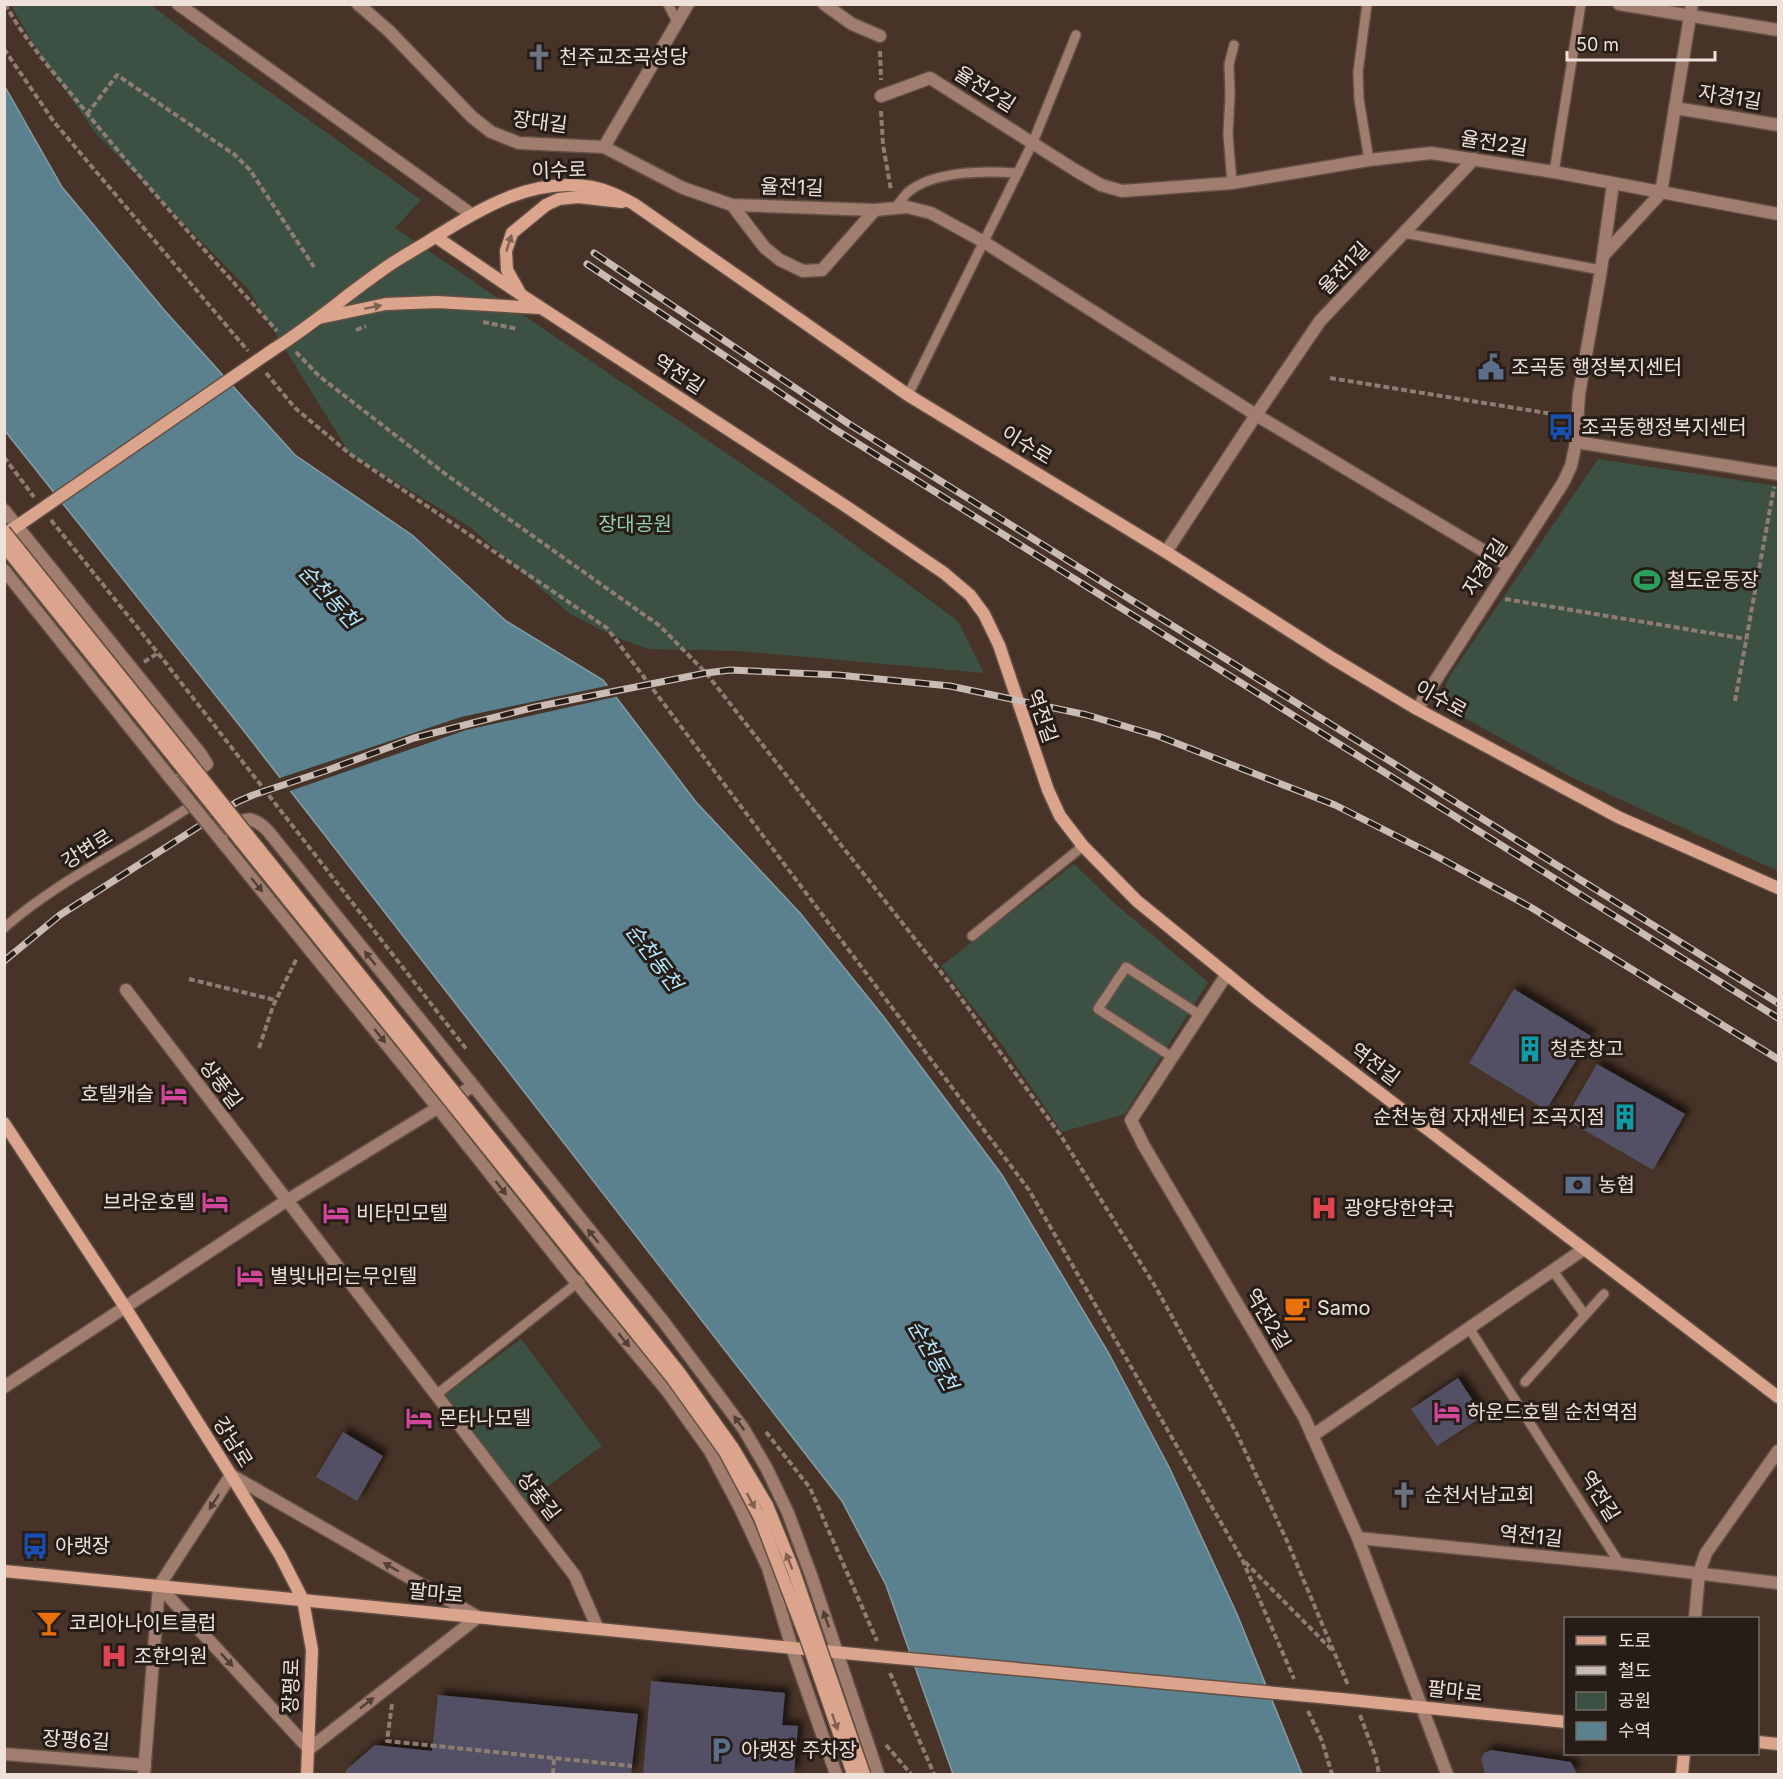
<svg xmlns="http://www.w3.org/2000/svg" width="1783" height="1779" viewBox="0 0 1783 1779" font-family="Inter,'Noto Sans KR',sans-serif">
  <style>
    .green { fill: #3c5143 }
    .water { fill: #5b808e; stroke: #879da5; stroke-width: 1.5 }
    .pier { fill: #473327 }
    .building { fill: #535065; filter: url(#shadow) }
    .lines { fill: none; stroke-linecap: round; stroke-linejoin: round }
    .lane-casing { stroke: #624f44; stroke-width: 12 }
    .street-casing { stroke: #624f44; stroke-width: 15 }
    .secondary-casing { stroke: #624f44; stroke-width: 15 }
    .path { stroke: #8e7d73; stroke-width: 4; stroke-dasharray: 6 3; stroke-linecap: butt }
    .lane { stroke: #a07d6f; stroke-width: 9 }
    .street { stroke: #a07d6f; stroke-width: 12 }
    .secondary { stroke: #dba48d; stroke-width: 12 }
    .rail-casing { stroke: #cabcb4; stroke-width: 7 }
    .rail { stroke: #261d18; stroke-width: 4.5; stroke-dasharray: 14; stroke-linecap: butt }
    .street-bridge-casing { stroke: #624f44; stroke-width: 15; stroke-linecap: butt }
    .secondary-bridge-casing { stroke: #624f44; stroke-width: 15; stroke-linecap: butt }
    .street-bridge { stroke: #a07d6f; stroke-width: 12 }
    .secondary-bridge { stroke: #dba48d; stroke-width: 12 }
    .oneway { fill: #806052 }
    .oneway2 { fill: #513f36 }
    .labels { text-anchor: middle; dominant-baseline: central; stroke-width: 6; stroke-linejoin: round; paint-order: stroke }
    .poi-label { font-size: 20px; fill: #eee1da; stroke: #261d18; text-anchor: start }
    .street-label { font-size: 20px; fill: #eee1da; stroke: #261d18 }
    .park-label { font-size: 20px; fill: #95ceab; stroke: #261d18 }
    .water-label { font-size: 21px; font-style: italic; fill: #b3e9fe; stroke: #261d18 }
  </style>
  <defs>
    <filter id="shadow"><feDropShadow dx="5.5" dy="-5.5" stdDeviation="3" flood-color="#0009"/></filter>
  </defs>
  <rect width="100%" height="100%" fill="#473327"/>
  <g class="green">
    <polygon points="11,5 151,5 201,43 421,200 395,228 779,489 958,621 984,673 739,651 648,649 613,636 570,614 470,527 350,454 248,289 97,135 40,55"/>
    <path d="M1598,459l180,27v385l-205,-93 -121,-67c-8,-14 -9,-23 -1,-37z"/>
    <polygon points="1074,864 1112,901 1208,982 1125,1114 1062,1132 1000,1042 941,966"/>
    <polygon points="521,1339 602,1446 525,1503 445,1395"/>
  </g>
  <polygon class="water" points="4,85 62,187 165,311 295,455 412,535 506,621 603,680 696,802 800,913 883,1016 1002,1175 1108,1352 1169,1467 1237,1614 1302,1774 953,1774 886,1585 842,1501 240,726 5,431"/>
  <polygon class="pier" points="611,685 619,696 466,730 287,792 277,779 461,717"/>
  <g class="building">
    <polygon points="1514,989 1591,1036 1546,1110 1469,1063"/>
    <polygon points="1597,1064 1685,1114 1653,1170 1565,1119"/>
    <polygon points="1458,1378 1483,1416 1437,1446 1411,1409"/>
    <polygon points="343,1432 383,1456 357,1501 316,1477"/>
    <polygon points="651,1681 785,1693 782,1725 798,1726 794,1774 643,1774"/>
    <polygon points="438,1695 638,1714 631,1774 346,1774 346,1770 375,1745 432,1751"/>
    <polygon points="1491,1750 1571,1762 1577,1774 1485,1774 1481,1759 1484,1753"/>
  </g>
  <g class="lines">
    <g class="lane-casing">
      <g id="lane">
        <polyline points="668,4 677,22"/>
        <polyline points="1367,4 1358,72 1359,99 1369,160"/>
        <polyline points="1554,172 1581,4"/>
        <polyline points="1232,183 1228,134 1230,95 1229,64 1234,45"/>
        <path d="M895,208c4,-5 8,-10 12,-15 26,-23 78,-22 111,-20"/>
        <polyline points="1404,233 1601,270"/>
        <polyline points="908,395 1033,142 1076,35"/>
        <path d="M4,928c55,-49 127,-81 188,-123"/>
        <polyline points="972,936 1083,846"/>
        <polyline points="1172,1057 1098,1009 1126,967 1200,1015"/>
        <polyline points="1553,1271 1585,1315"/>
        <polyline points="1469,1328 1620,1564"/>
        <polyline points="1525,1382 1604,1294"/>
        <polyline points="436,1395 582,1279"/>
      </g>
    </g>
    <g class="street-casing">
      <g id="street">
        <polyline points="178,4 471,214"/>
        <polyline points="358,4 389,31 472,117 491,132 519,143 604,147 683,188 732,205 875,210 907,207 931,213 984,242 1256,415 1509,566"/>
        <polyline points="824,4 852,24 880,36"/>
        <polyline points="1619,4 1778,30"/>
        <polyline points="881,96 930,78 1075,170 1101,185 1122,191 1232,183 1369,160 1431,153 1554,172 1778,214"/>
        <polyline points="1675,108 1778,125"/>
        <polyline points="604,147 688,4"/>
        <polyline points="732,205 765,248 780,260 803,271 822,270 875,210"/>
        <polyline points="1603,256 1661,193 1692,4"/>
        <polyline points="1576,442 1778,474"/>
        <polyline points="4,510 200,753 207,764 182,781 172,780 4,570"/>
        <polyline points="1166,552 1256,415 1320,321 1474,159"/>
        <polyline points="1417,709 1563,483 1571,466 1576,442 1579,394 1601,270 1613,184"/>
        <polyline points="1227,974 1131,1120 1144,1146 1304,1417 1358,1538 1447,1774"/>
        <polyline points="126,990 575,1576 598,1629"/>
        <polyline points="4,1387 286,1201 473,1086"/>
        <polyline points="1312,1436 1584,1249"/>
        <polyline points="1358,1538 1620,1564 1778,1583"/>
        <polyline points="1695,1618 1699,1573 1706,1553 1778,1451"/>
        <polyline points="4,1754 145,1765"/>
        <polyline points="144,1774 159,1586 231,1475 478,1617 309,1749 159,1586"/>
        <path d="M836,1774l-44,-126 -24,-80 -27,-58 -31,-59 -42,-59 -92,-110 -138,-174 -218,-269 4,-10c21,-9 25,-17 44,2l395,490 80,107 24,41 21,44 23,62 67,199"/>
      </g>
    </g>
    <g class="secondary-casing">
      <g id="secondary">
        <polyline points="436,237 523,296 844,505 944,573 970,595 984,614 999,645 1048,790 1060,816 1083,846 1137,901 1261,1002 1778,1397"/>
        <polyline points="520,293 507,270 506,251 512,233 546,205 559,199 578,197 622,202"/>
        <polyline points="319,318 386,304 437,302 540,308"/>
        <path d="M274,349c37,-23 71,-53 107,-78 17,-13 36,-22 54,-34 48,-30 98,-60 157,-50 16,3 29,10 42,17l274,191 258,157 166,106 85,51 201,108 160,71"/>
        <polyline points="4,535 36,513"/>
        <polyline points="4,1123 125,1307 231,1475 280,1555 303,1600 312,1650 307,1774"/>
        <polyline points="4,1571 865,1655"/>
        <polyline points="1341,1699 1566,1722"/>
        <polyline points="1758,1742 1778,1744"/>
        <polyline points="1682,1774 1684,1754"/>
      </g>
    </g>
    <g class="path">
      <path d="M5,4c21,38 50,70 77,103 62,77 129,150 195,224"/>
      <polyline points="4,49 54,122 248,351"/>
      <polyline points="880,51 881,80"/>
      <polyline points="881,111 883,145 891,190"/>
      <polyline points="87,114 117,75 235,155 250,170 314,267"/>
      <polyline points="483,322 518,329"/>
      <polyline points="356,330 366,326"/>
      <polyline points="296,352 319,376 448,476 660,626 706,673 955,990 1061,1136 1155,1286 1237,1434 1287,1541 1348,1685"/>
      <polyline points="266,373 295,408 350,454 607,628 1029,1190 1242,1559 1294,1679"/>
      <polyline points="1330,378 1565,416"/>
      <polyline points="4,457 34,497"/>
      <polyline points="51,520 158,653 467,1050"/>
      <polyline points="1505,599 1746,639"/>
      <polyline points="144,662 158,653"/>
      <polyline points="1735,701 1774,487"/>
      <polyline points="189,979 275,1000"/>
      <polyline points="259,1048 273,1006 297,958"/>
      <polyline points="766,1432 810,1488 877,1641"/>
      <polyline points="1245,1562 1332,1650"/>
      <polyline points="890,1673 934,1774"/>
      <polyline points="392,1704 387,1741 632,1766"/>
      <polyline points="1308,1711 1322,1741 1332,1774"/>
      <polyline points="1360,1715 1376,1758 1379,1774"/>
      <polyline points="886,1745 911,1774"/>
      <polyline points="553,1774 554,1758"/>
    </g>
    <use href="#lane" class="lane"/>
    <use href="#street" class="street"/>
    <use href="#secondary" class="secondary"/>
    <g class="rail-casing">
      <g id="rail">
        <polyline points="594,253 849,424 1778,1003"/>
        <polyline points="587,264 836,430 1778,1018"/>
        <polyline points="4,961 60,915 237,802 253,795 328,770 414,738 535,707 706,673 730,670 838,675 950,686 1087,715 1158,736 1335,805 1438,857 1532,908 1778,1059"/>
      </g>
    </g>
    <use href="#rail" class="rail"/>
    <g class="street-bridge-casing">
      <polyline id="street-bridge" points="172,780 220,839"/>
    </g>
    <g class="secondary-bridge-casing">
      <g id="secondary-bridge">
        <polyline points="36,513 274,349"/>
        <polyline points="4,531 679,1372 733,1448 767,1505 793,1569 864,1774"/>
        <polyline points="4,546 672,1378 725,1452 760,1518 806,1638 853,1774"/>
        <polyline points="865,1655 1341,1699"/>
      </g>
    </g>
    <use href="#street-bridge" class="street-bridge"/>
    <use href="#secondary-bridge" class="secondary-bridge"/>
  </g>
  <defs><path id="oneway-solid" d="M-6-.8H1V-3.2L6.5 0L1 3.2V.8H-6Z" transform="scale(1.5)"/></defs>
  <g class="oneway">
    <use href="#oneway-solid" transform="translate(509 243) rotate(-72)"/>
    <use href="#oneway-solid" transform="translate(373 307) rotate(-12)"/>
    <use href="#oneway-solid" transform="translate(751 1501) rotate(62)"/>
    <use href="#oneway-solid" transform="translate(789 1561) rotate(-112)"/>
    <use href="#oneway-solid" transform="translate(835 1722) rotate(71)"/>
  </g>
  <g class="oneway2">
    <use href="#oneway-solid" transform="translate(257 885) rotate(51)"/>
    <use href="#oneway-solid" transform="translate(370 958) rotate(-129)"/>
    <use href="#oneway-solid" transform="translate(380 1036) rotate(51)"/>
    <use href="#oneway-solid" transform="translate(501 1188) rotate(52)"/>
    <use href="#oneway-solid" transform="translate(593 1236) rotate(-129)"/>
    <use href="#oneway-solid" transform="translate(624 1340) rotate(50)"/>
    <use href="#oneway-solid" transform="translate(739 1423) rotate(-126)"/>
    <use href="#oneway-solid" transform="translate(214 1502) rotate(123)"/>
    <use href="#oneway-solid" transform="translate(391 1567) rotate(-150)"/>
    <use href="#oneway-solid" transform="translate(826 1619) rotate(-109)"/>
    <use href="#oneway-solid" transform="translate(227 1660) rotate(47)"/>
    <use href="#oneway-solid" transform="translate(367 1703) rotate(-38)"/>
  </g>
  <defs>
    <g id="church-bare" transform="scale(2.07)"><path d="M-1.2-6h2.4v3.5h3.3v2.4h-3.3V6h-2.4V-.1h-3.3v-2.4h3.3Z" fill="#6b7280" stroke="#261d18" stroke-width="2.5" paint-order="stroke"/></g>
    <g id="civic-bare" transform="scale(2.07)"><path d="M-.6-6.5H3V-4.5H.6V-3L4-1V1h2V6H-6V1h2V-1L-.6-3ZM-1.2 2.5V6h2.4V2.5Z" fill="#5c6f8a" stroke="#261d18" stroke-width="2.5" paint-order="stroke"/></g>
    <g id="bus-bare" transform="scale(2.07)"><path d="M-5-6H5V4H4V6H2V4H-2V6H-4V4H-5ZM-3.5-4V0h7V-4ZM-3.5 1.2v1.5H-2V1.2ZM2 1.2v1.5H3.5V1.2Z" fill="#1a4fb4" stroke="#261d18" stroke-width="2.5" paint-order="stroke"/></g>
    <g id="stadium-bare" transform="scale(2.07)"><path d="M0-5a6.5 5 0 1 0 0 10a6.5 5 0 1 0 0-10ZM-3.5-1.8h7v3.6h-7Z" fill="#2e9e5b" stroke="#261d18" stroke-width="2.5" paint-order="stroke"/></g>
    <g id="building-bare" transform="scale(2.07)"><path d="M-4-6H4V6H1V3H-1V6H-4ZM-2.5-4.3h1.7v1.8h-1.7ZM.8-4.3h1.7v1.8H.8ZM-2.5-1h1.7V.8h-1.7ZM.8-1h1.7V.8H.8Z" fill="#0f9aa8" stroke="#261d18" stroke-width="2.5" paint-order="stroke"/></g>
    <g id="hotel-bare" transform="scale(2.07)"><path d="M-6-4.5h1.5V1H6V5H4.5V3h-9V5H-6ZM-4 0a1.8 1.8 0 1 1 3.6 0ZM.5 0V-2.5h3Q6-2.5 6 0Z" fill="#d1479c" stroke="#261d18" stroke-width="2.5" paint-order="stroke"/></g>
    <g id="bank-bare" transform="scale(2.07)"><path d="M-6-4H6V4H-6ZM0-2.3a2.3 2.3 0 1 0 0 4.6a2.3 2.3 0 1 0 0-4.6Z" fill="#5c6f8a" stroke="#261d18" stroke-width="2.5" paint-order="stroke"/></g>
    <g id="hospital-bare" transform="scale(2.07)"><path d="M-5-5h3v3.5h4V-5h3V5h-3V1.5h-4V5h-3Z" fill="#e0444e" stroke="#261d18" stroke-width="2.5" paint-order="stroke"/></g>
    <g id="cafe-bare" transform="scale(2.07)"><path d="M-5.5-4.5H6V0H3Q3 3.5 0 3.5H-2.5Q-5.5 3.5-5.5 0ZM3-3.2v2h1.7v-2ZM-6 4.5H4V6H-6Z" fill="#e8710a" stroke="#261d18" stroke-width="2.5" paint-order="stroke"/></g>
    <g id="bar-bare" transform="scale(2.07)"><path d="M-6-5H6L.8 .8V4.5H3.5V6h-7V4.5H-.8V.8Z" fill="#e8710a" stroke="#261d18" stroke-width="2.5" paint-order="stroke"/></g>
    <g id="parking-bare" transform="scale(2.07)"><path d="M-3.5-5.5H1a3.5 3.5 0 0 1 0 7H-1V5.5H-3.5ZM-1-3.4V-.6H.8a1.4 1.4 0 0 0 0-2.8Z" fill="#5c6f8a" stroke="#261d18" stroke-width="2.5" paint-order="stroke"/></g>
  </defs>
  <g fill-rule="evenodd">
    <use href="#church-bare" x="539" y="57"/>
    <use href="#civic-bare" x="1491" y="367"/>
    <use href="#bus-bare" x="1561" y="427"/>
    <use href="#stadium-bare" x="1647" y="580"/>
    <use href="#building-bare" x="1530" y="1049"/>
    <use href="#hotel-bare" x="174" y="1094"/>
    <use href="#building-bare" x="1625" y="1117"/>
    <use href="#bank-bare" x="1578" y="1185"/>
    <use href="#hotel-bare" x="215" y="1202"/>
    <use href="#hospital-bare" x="1324" y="1208"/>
    <use href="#hotel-bare" x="336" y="1213"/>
    <use href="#hotel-bare" x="250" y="1276"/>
    <use href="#cafe-bare" x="1297" y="1308"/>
    <use href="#hotel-bare" x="1447" y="1412"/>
    <use href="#hotel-bare" x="419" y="1418"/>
    <use href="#church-bare" x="1404" y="1495"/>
    <use href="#bus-bare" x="35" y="1546"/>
    <use href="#bar-bare" x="49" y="1623"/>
    <use href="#hospital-bare" x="114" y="1656"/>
    <use href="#parking-bare" x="721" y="1750"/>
  </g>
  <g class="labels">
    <g class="poi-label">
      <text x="559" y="57">천주교조곡성당</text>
      <text x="1511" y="367">조곡동 행정복지센터</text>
      <text x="1581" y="427">조곡동행정복지센터</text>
      <text x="1667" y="580">철도운동장</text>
      <text x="1550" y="1049">청춘창고</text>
      <text x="154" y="1094" text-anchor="end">호텔캐슬</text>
      <text x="1605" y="1117" text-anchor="end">순천농협 자재센터 조곡지점</text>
      <text x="1598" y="1185">농협</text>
      <text x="195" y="1202" text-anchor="end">브라운호텔</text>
      <text x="1344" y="1208">광양당한약국</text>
      <text x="356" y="1213">비타민모텔</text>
      <text x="270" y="1276">별빛내리는무인텔</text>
      <text x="1317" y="1308">Samo</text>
      <text x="1467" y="1412">하운드호텔 순천역점</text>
      <text x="439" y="1418">몬타나모텔</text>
      <text x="1424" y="1495">순천서남교회</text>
      <text x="55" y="1546">아랫장</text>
      <text x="69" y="1623">코리아나이트클럽</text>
      <text x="134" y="1656">조한의원</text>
      <text x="741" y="1750">아랫장 주차장</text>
    </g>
    <g class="street-label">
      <text transform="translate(985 89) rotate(32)">율전2길</text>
      <text transform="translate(1730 97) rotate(9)">자경1길</text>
      <text transform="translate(540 122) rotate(7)">장대길</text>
      <text transform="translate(1494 143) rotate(9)">율전2길</text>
      <text transform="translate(559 170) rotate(-2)">이수로</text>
      <text transform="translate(792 187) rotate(2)">율전1길</text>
      <text transform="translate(1344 268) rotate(-46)">율전1길</text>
      <text transform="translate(679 374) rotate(33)">역전길</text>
      <text transform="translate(1027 445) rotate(31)">이수로</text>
      <text transform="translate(1485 567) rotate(-57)">자경1길</text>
      <text transform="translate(1441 699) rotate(29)">이수로</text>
      <text transform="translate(1042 716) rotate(71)">역전길</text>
      <text transform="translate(87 849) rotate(-32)">강변로</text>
      <text transform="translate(1375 1064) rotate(37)">역전길</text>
      <text transform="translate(221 1084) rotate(53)">상풍길</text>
      <text transform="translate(1268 1319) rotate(59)">역전2길</text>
      <text transform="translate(233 1442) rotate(58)">강남로</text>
      <text transform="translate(539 1496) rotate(52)">상풍길</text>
      <text transform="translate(1600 1496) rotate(58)">역전길</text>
      <text transform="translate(1531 1536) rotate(6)">역전1길</text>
      <text transform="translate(436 1593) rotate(5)">팔마로</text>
      <text transform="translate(291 1686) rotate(-88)">장평로</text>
      <text transform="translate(1455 1691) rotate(6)">팔마로</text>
      <text transform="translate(76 1740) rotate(4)">장평6길</text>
    </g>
    <g class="park-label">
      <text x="635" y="524">장대공원</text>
    </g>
    <g class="water-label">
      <text transform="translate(329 596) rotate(47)">순천동천</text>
      <text transform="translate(654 957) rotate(53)">순천동천</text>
      <text transform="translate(933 1355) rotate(60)">순천동천</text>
    </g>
  </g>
  <rect width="1783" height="1779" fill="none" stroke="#eee1da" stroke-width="12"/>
  <rect x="1564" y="1617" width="195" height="138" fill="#261d18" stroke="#766b66" stroke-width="1.5"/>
  <rect x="1576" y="1636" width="30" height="9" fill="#dba48d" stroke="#766b66" stroke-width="1.5"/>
  <text x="1618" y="1647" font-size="18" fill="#eee1da">도로</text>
  <rect x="1576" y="1666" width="30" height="9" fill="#cabcb4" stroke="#766b66" stroke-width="1.5"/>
  <text x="1618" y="1677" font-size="18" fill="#eee1da">철도</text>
  <rect x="1576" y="1692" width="30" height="18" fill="#3c5143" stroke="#766b66" stroke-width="1.5"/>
  <text x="1618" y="1707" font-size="18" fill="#eee1da">공원</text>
  <rect x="1576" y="1722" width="30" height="18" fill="#5b808e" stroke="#766b66" stroke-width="1.5"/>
  <text x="1618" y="1737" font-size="18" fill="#eee1da">수역</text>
  <path d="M1567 51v9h148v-9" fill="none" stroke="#eee1da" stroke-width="3"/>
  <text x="1576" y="51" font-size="18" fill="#eee1da" stroke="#261d18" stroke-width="4.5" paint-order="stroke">50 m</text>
</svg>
